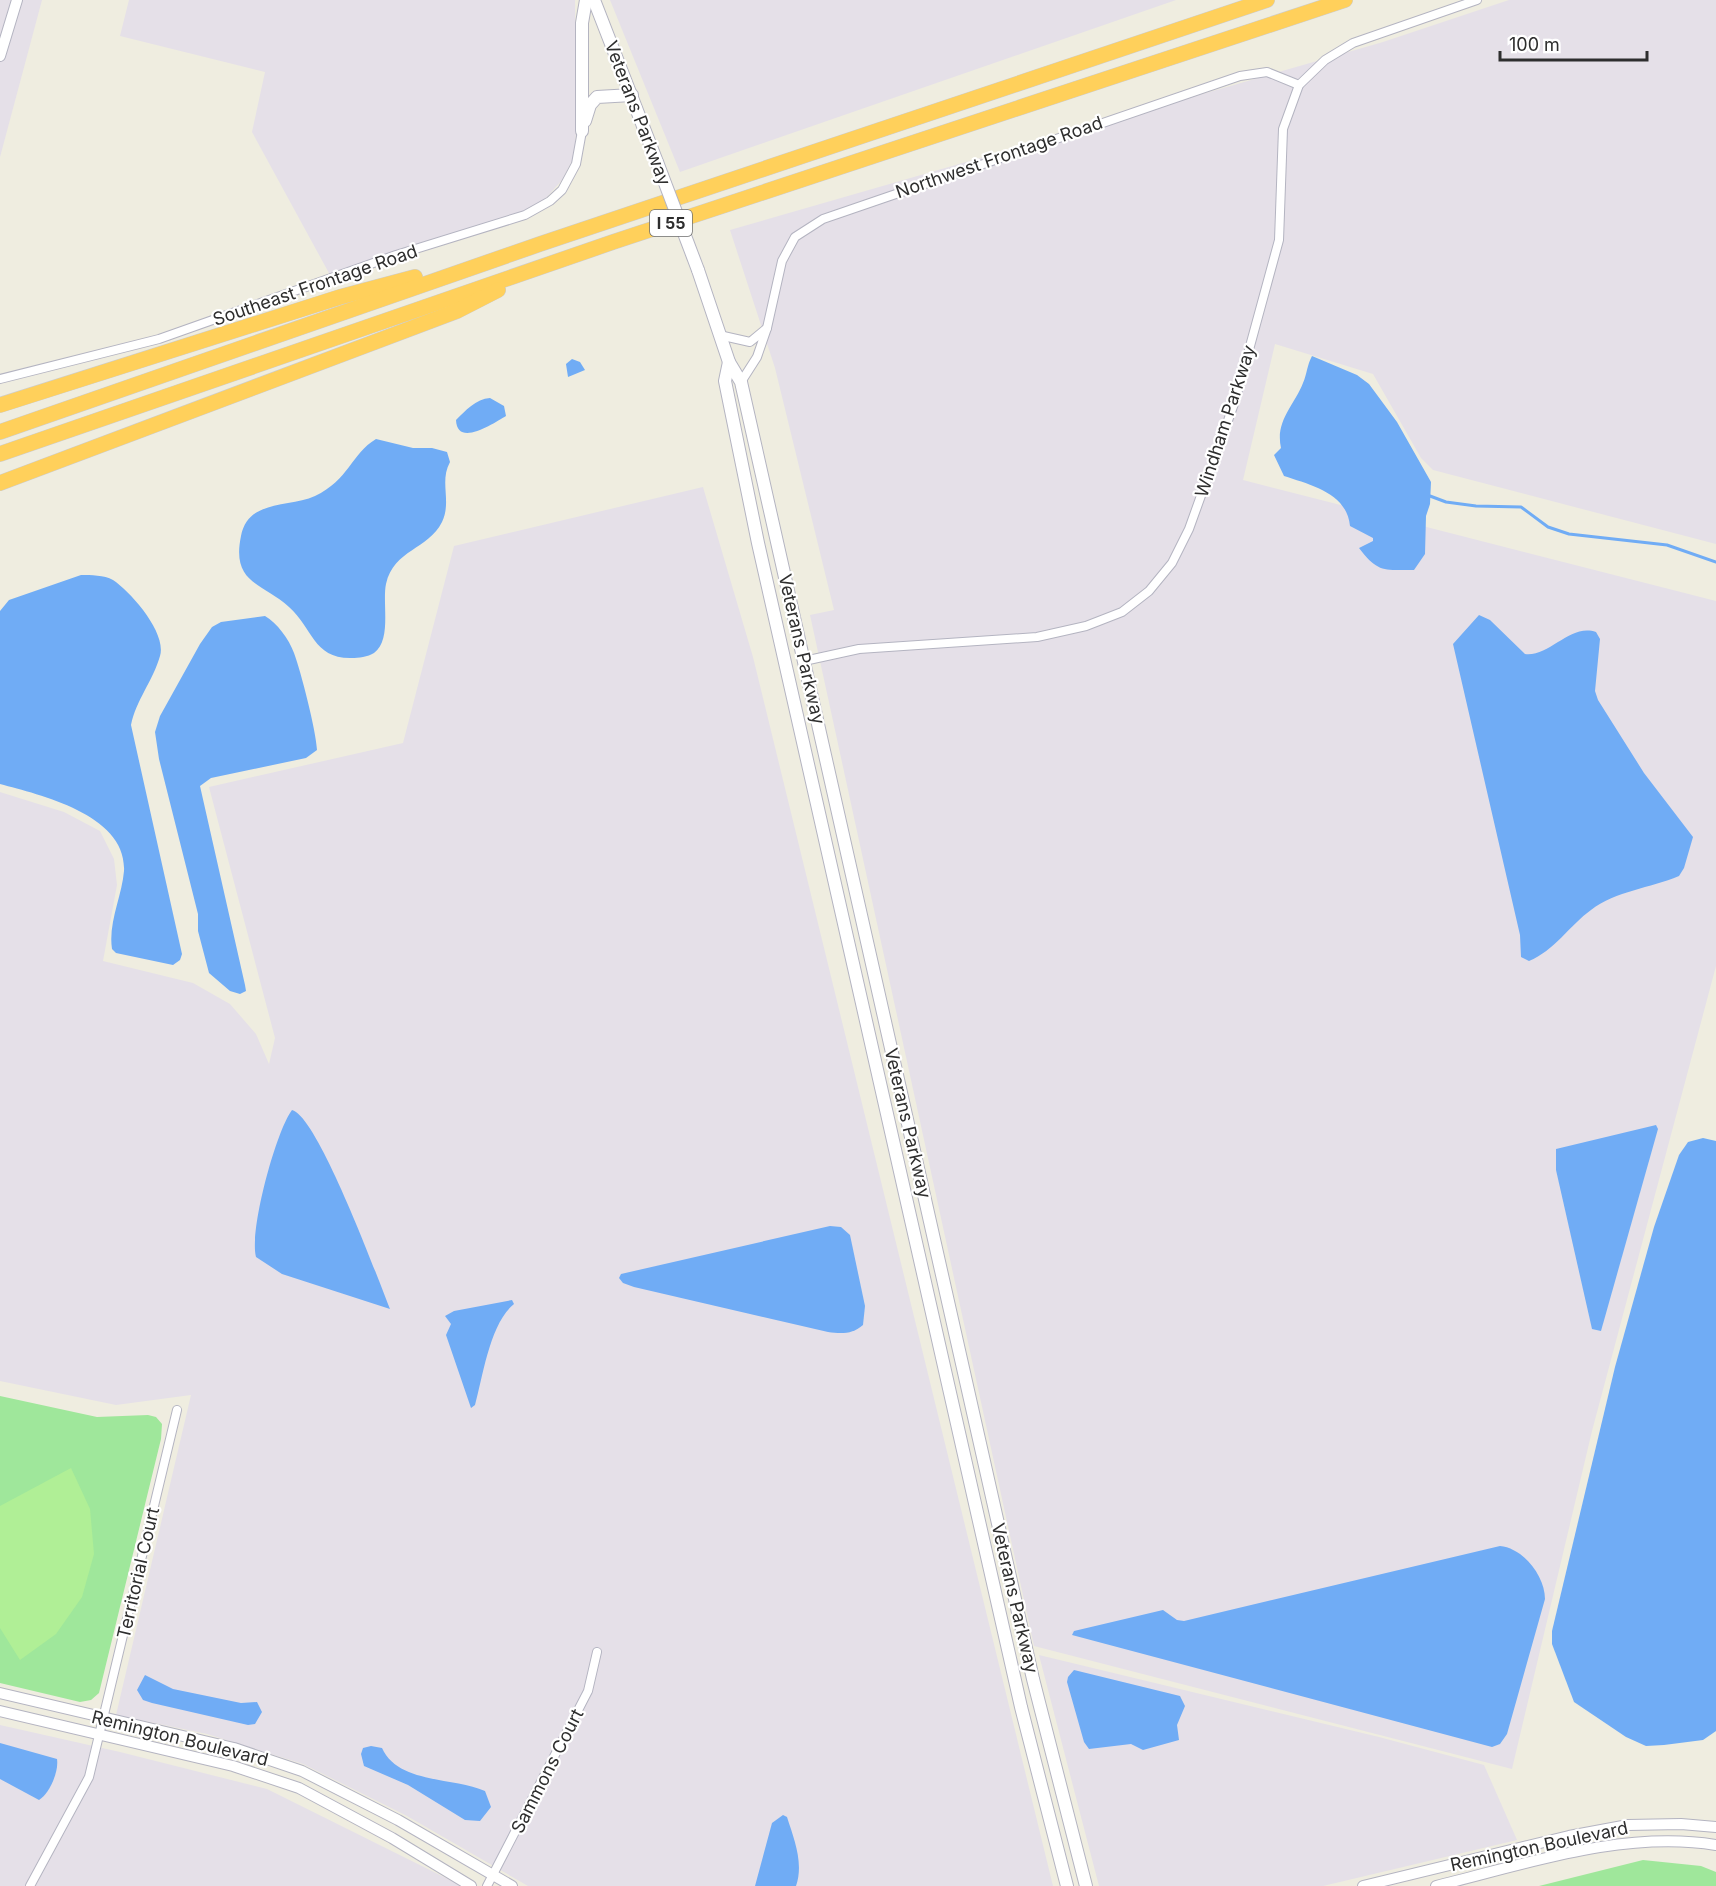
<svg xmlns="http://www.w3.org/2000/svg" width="1716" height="1886" viewBox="0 0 1716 1886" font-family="Inter,sans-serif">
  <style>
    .industrial { fill: #e5e0e8 }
    .green { fill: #9fe79b }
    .pitch { fill: #b0ef96 }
    .water { fill: #70acf5 }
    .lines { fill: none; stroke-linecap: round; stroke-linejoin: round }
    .stream { stroke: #70acf5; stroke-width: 3 }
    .minor-casing { stroke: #b4b4c1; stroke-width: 10 }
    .tertiary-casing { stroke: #b4b4c1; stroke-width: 12 }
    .secondary-casing { stroke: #b4b4c1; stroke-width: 14 }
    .motorway-casing { stroke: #cdcdcd; stroke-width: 16 }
    .minor { stroke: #fff; stroke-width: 8 }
    .tertiary { stroke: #fff; stroke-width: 10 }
    .secondary { stroke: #fff; stroke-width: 12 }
    .motorway { stroke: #ffd05b; stroke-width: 15 }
    .secondary-bridge-casing { stroke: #b4b4c1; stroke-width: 14; stroke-linecap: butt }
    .secondary-bridge { stroke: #fff; stroke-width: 12 }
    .labels { text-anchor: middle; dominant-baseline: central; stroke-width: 4.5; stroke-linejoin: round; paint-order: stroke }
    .shield { fill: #fff; stroke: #6d6d6d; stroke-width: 1.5 }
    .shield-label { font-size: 16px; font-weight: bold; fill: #2e2e2e }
    .street-label { font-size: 18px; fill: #2e2e2e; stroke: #fff }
  </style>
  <rect width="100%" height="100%" fill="#efede0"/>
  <g class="industrial">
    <polygon points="0,0 42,0 0,157"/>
    <polygon points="129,0 575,0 576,132 574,157 562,180 545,199 516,215 330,275 252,132 265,72 120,36"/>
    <polygon points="610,0 1176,0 680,172"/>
    <polygon points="1509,0 1716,0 1716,544 1433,470 1421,458 1373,374 1275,344 1243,480 1716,601 1716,966 1592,1431 1512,1769 1034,1646 810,615 834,610 775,368 730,230 1383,42"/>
    <polygon points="703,487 753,657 1053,1886 528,1886 407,1816 303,1764 207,1734 116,1715 191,1395 116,1405 0,1381 0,792 64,812 100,831 114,859 117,885 103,961 193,983 230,1004 256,1034 269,1064 275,1038 209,787 403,743 454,546"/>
    <polygon points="1039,1655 1379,1737 1484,1765 1517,1840 1323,1886 1099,1886"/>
    <polygon points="0,1725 120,1752 267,1789 462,1886 0,1886"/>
  </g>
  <g class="green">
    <polygon points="0,1396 97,1417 148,1415 156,1417 162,1424 161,1439 99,1693 91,1700 80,1702 0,1683"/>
    <polygon points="1643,1860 1701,1866 1716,1872 1716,1886 1539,1886"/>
  </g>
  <polygon class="pitch" points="71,1468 90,1509 94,1554 82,1597 56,1634 20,1660 0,1628 0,1506"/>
  <g class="water">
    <path d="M1312,356l45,19 12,9 28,38 34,60 -1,22 -4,12 -1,38 -11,16c-30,0 -36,3 -55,-22l14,-7v-3l-23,-12c-3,-33 -39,-41 -66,-50l-10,-21 7,-7c-6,-27 13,-42 22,-65 4,-9 4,-18 9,-27z"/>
    <polygon points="572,359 580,362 585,370 568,377 566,364"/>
    <path d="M490,398l14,8 2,10c-12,7 -49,32 -50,4 9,-9 20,-21 34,-22z"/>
    <path d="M376,439l37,9h19l15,4 3,10c-11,20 2,39 -8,60 -14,28 -48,27 -56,62 -4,19 6,56 -12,69 -6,4 -16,5 -22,5 -39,1 -39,-30 -63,-51 -26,-24 -58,-23 -48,-71 7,-37 48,-28 74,-40 34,-16 36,-42 61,-57z"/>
    <path d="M81,575c10,0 23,0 32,5 18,12 54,53 47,76 -7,25 -24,44 -29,69l51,229 -2,6 -7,5 -57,-12 -4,-4c-4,-26 10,-53 12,-78 3,-56 -83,-76 -124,-87v-173l9,-11z"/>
    <path d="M1479,615l11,5 35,34c25,3 45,-31 71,-22l4,7 -5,52 3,9 46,73 49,64 -9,31 -5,8c-29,12 -63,15 -88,34 -21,15 -37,41 -62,51l-8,-4 -1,-22 -67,-291z"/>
    <path d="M265,616c12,7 24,23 29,37 7,19 22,77 23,97l-11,8 -95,20 -11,8 45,199 1,6 -6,3 -10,-3 -21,-18 -11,-42v-17l-39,-155 -4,-27 5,-16 40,-72 12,-17 9,-5z"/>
    <path d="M292,1110c26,6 86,169 98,199l-108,-35 -26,-17c-7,-26 20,-126 36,-147z"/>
    <polygon points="1656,1125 1658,1129 1601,1331 1592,1329 1556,1170 1556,1149"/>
    <polygon points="1703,1138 1716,1141 1716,1731 1703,1740 1664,1745 1646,1746 1626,1737 1574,1702 1552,1644 1552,1631 1615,1367 1654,1227 1679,1155 1688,1142"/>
    <path d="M830,1226l11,1 9,8 15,71 -2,19c-10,9 -21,9 -35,7l-194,-45 -11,-4 -4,-5 2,-4z"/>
    <path d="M512,1300l2,4c-24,19 -31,72 -39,101l-4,3 -25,-73 5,-11 -6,-8 9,-5z"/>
    <path d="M1500,1546c23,2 45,30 45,53l-38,135 -7,10 -8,3 -420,-112 2,-4 89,-21 14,10 7,1z"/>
    <polygon points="1074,1670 1180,1696 1185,1706 1177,1725 1179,1740 1143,1750 1131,1744 1089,1749 1084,1742 1067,1682 1068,1677"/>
    <polygon points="145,1675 173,1689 241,1703 257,1702 262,1712 255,1724 248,1725 152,1703 143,1700 137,1690"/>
    <path d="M0,1743l57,16c2,12 -7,34 -18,41l-39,-21z"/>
    <path d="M371,1746l11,2c16,36 72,29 103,43l6,16 -11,14 -15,-1 -57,-35 -44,-19 -3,-12 2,-6z"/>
    <path d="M783,1815l4,2c7,22 17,46 9,69h-41l17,-63z"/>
  </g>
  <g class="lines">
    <polyline class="stream" points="1430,496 1446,502 1476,506 1521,507 1548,527 1569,534 1667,545 1716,562"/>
    <g class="minor-casing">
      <g id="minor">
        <polyline points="767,328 782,261 795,237 823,219 1240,76 1267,72 1299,85"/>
        <polyline points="719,335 750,342 767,328 757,357 741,382"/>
        <polyline points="0,379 159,339 396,255 525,215 550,201 562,190 576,164 582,131"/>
        <polyline points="804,661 859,649 1037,637 1086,626 1122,612 1149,591 1172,563 1189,529 1235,401 1279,240 1283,129 1299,85 1325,60 1353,43 1477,0"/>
        <polyline points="30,1886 89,1777 177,1410"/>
        <polyline points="487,1886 588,1691 597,1652"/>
      </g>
    </g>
    <g class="tertiary-casing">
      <g id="tertiary">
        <polyline points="0,56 17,0"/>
        <polyline points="0,1693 234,1748 302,1771 398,1820 512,1886"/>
        <polyline points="0,1711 233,1766 299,1788 392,1838 471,1886"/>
        <polyline points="1363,1886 1569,1836 1628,1825 1681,1824 1716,1827"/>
        <path d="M1436,1886c90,-22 187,-56 280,-41"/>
      </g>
    </g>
    <g class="secondary-casing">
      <g id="secondary">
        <polyline points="594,0 657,162"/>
        <polyline points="585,121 590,105 597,97 632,95"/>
        <polyline points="582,131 582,23 586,0"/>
        <polyline points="698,270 729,362 741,382 1033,1679 1086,1886"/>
        <polyline points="729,362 725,381 758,543 1021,1707 1067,1886"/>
      </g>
    </g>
    <g class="motorway-casing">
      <g id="motorway">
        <polyline points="0,405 340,297 415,277"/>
        <polyline points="0,432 540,244 1267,0"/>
        <polyline points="0,454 613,242 1345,0"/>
        <polyline points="0,483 457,311 498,290"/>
      </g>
    </g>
    <use href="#minor" class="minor"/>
    <use href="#tertiary" class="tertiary"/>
    <use href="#secondary" class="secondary"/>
    <use href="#motorway" class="motorway"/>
    <g class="secondary-bridge-casing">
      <polyline id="secondary-bridge" points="657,162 698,270"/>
    </g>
    <use href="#secondary-bridge" class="secondary-bridge"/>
  </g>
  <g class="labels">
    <rect class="shield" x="650" y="210" width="42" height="26" rx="4.5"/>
    <g class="shield-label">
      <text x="671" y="223">I 55</text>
    </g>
    <g class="street-label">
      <text transform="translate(638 113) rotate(69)">Veterans Parkway</text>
      <text transform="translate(999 157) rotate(-19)">Northwest Frontage Road</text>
      <text transform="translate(315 285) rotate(-19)">Southeast Frontage Road</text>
      <text transform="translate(1225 421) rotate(-72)">Windham Parkway</text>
      <text transform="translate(802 649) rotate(77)">Veterans Parkway</text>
      <text transform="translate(908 1123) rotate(77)">Veterans Parkway</text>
      <text transform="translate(138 1573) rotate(-77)">Territorial Court</text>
      <text transform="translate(1015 1598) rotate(77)">Veterans Parkway</text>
      <text transform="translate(180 1738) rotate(14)">Remington Boulevard</text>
      <text transform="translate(547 1771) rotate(-63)">Sammons Court</text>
      <text transform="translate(1539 1846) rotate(-12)">Remington Boulevard</text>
    </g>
  </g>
  <path d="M1500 51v9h147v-9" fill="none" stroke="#2e2e2e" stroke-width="3"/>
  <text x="1509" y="51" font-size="18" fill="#2e2e2e" stroke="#ffffff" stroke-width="4.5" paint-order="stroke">100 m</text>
</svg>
